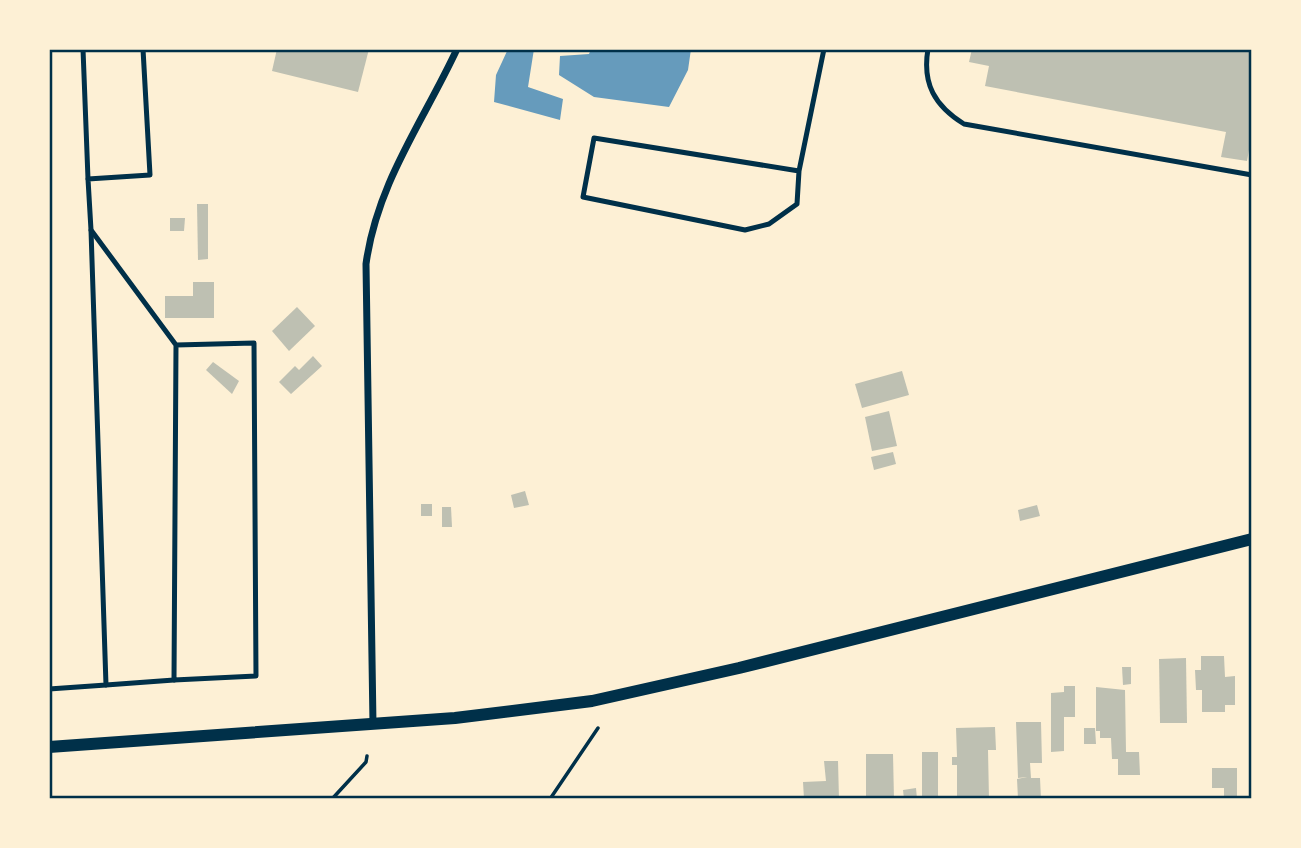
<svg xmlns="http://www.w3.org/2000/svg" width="1301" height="848" viewBox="0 0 1301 848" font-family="Karla,sans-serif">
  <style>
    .water { fill: #669bbc }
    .building { fill: #bec0b2 }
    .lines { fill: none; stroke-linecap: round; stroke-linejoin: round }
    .path { stroke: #003049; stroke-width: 3.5 }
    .service { stroke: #003049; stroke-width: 5 }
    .minor { stroke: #003049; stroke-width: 7 }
    .tertiary { stroke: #003049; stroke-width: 12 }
    .neatline { fill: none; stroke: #003049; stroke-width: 2.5 }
  </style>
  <rect width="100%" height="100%" fill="#fdf0d5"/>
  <g class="water">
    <polygon points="508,49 534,49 528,87 563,99 560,120 494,102 496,75"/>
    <polygon points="591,49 691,49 688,70 669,107 594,97 559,75 560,56 589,54"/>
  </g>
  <g class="building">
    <polygon points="277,49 369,49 358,92 272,71"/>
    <polygon points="972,49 1252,49 1252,133 1247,161 1221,157 1226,132 985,86 989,66 969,62"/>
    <polygon points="197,204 208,204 208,259 198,260"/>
    <polygon points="170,218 185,218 184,231 170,231"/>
    <polygon points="193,282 214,282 214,318 165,318 165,296 193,296"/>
    <polygon points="297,307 315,326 289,351 272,331"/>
    <polygon points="313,356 322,366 291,394 279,382 295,366 299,370"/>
    <polygon points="213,362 239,381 232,394 206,370"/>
    <polygon points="902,371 909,395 862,408 855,384"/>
    <polygon points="889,411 897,446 872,451 865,417"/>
    <polygon points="893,452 896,464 874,470 871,457"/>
    <polygon points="525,491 529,505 514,508 511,495"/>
    <rect x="421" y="504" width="11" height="12"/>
    <polygon points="1037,505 1040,516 1020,521 1018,510"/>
    <polygon points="442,507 451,507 452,527 442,527"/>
    <polygon points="1201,656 1224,656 1225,677 1235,676 1235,705 1225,705 1225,712 1202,712 1202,690 1196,690 1195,670 1201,670"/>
    <polygon points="1186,658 1187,723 1160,723 1159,659"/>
    <polygon points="1122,667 1131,667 1131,684 1123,685"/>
    <polygon points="1064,686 1075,686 1075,717 1064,717 1064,751 1051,752 1051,693 1064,692"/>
    <polygon points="1096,687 1125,690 1126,752 1139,752 1140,775 1118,775 1118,759 1112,759 1111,738 1100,738 1100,731 1096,731"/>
    <polygon points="1016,722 1041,722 1042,763 1030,763 1031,778 1040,778 1041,799 1018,799 1017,779 1027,777 1018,778"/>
    <polygon points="995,727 996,750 988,750 989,799 957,799 957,765 952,765 952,757 957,757 956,728"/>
    <polygon points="1084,728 1095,728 1096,744 1084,744"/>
    <rect x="922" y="752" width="16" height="47"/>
    <polygon points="866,754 893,754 894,799 866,799"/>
    <polygon points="824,761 838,761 839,799 804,799 803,782 826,781"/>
    <polygon points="1212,768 1237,768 1237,799 1224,799 1224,788 1212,788"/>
    <polygon points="916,788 917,799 904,799 903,790"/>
  </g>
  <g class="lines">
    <g class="path">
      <polyline points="332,799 366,762 367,756"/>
      <polyline points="550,799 598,728"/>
    </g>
    <g class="service">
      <polyline points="83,49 88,179"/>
      <polyline points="143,49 150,175 88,179 91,230 176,345 174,680 256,676 254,343 176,345"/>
      <path d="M928,49c-6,35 7,57 36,75l288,51"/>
      <polyline points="799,171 594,138 583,197 745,230 769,224 797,204 799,171 824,49"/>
      <polyline points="106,685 174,680"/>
      <polyline points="49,689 106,685 91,230"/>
    </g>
    <path class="minor" d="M373,724l-7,-460c11,-81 57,-142 91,-215"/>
    <polyline class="tertiary" points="49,747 455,718 592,701 739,668 1252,539"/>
  </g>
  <rect width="1301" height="848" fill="none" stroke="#fdf0d5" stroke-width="102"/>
  <rect x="51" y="51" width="1199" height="746" class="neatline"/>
</svg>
